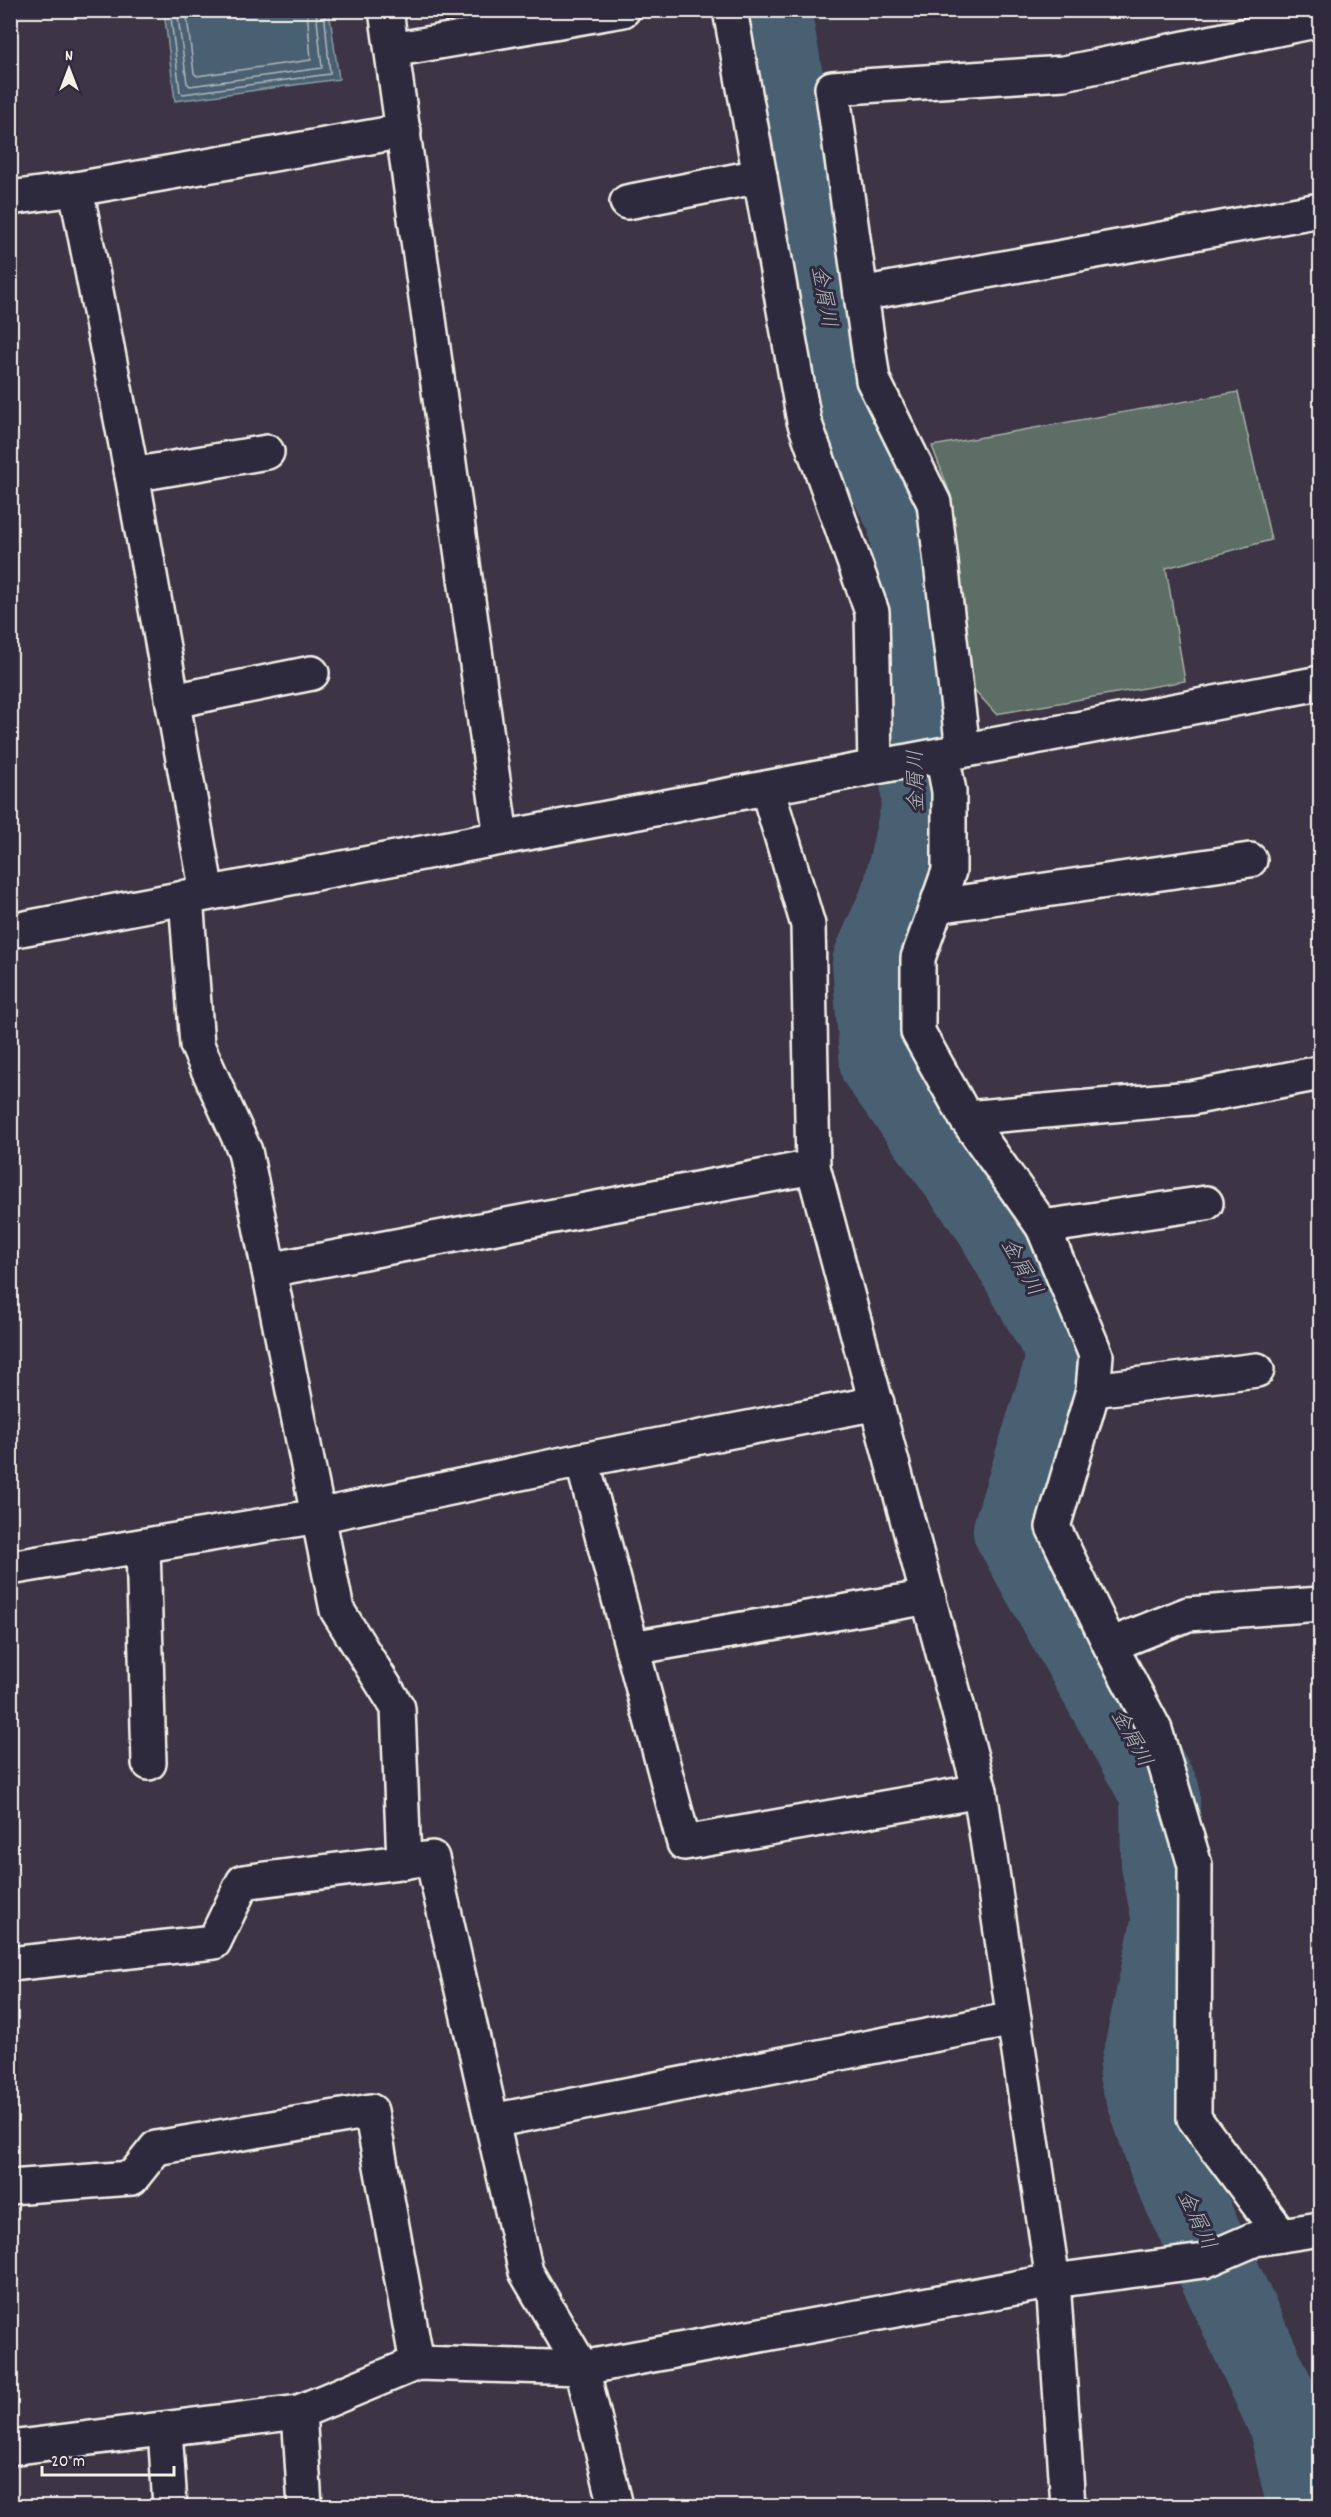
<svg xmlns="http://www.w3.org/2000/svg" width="1331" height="2517" viewBox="0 0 1331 2517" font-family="Dekko,'Klee One',sans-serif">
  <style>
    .green { fill: #5b6e66; stroke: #a8b0a7; stroke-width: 1.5 }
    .water { fill: #496173; stroke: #8d9ba2; stroke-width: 1.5 }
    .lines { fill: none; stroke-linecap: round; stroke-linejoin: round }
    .shore { stroke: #b0b7b9; stroke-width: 1.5 }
    .river { stroke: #496173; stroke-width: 80 }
    .street-casing { stroke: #f4f1e8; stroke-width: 38 }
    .secondary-casing { stroke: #f4f1e8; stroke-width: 38 }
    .street { stroke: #2f2a3d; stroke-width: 33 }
    .secondary { stroke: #2f2a3d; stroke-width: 33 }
    .labels { text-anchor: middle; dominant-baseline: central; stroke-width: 6; stroke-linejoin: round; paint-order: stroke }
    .water-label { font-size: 21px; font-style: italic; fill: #b0b7b9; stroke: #2f2a3d }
  </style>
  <rect width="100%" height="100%" fill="#3d3546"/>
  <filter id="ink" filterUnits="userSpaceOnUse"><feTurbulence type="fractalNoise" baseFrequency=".0167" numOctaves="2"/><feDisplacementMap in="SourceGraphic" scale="12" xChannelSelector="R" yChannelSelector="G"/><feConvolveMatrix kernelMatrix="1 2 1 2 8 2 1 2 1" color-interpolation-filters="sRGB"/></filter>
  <g filter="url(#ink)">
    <polygon class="green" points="1238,392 1271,540 1166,568 1185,681 996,714 970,685 951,496 932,446"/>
    <polygon class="water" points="164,11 329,11 339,79 175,101"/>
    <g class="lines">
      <g class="shore">
        <polyline points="170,10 180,92 183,94 330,74 324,10"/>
        <polyline points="177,10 187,83 190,86 322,68 316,10"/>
        <polyline points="186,10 194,73 197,76 311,60 307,10"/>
      </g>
      <polyline class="river" points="771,10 838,385 907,518 921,618 916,730 922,804 902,895 872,963 880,1065 993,1220 1068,1354 1013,1530 1160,1793 1161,1864 1172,1920 1139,2074 1170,2167 1288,2422 1307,2506"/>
      <g class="street-casing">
        <g id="street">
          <polyline points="386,10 501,837"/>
          <polyline points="730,10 804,421 872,612 875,767"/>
          <polyline points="392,50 623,10"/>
          <polyline points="76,189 132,475 207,893"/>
          <polyline points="10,198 76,189 404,131"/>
          <polyline points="627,202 760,176"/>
          <polyline points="861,294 1320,210"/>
          <polyline points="132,475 267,452"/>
          <polyline points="173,701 312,673"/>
          <polyline points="963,750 934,503 873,380 832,88 1064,73 1320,20"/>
          <polyline points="942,755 949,791 949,871 918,958 918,1032 966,1118"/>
          <polyline points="767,788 808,925 813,1167 980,1791 1053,2281 1068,2506"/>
          <polyline points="186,897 197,1045 245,1151 337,1610 398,1708 404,1862"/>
          <polyline points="937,906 1250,860"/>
          <polyline points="1043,1227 966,1118 1191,1098 1320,1073"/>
          <polyline points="269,1270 813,1167"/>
          <polyline points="1257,1370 1093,1390 1053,1527 1110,1645 1188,1614 1320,1604"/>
          <polyline points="1093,1390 1096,1355 1043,1227 1206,1203"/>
          <polyline points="582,1460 684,1843 980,1791"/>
          <polyline points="143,1546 149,1763"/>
          <polyline points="10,1568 318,1516 582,1460 877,1403"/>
          <polyline points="1110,1645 1155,1730 1195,1865 1194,2118 1281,2235"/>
          <polyline points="632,1648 929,1597"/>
          <polyline points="10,1964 214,1942 243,1882 432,1858 526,2272 582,2368 616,2506"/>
          <polyline points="492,2121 1014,2019"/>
          <polyline points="10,2187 132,2178 156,2148 371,2111 417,2363"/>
          <polyline points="299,2412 305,2506"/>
          <polyline points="165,2429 170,2506"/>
          <polyline points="10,2448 299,2412 417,2363 582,2368 1053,2281 1204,2261 1255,2239 1320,2229"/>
        </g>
      </g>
      <g class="secondary-casing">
        <polyline id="secondary" points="10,931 1320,683"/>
      </g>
      <use href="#street" class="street"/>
      <use href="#secondary" class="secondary"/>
    </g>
  </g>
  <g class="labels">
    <g class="water-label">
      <text transform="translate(822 297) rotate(80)">金屑川</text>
      <text transform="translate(918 781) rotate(-91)">金屑川</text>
      <text transform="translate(1020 1268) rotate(61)">金屑川</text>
      <text transform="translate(1130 1739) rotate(61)">金屑川</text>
      <text transform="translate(1195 2221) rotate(65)">金屑川</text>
    </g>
  </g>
  <rect width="1331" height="2517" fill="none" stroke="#2f2a3d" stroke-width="36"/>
  <rect x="18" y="18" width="1295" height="2481" fill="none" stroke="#f4f1e8" stroke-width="2" filter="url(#ink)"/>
  <g transform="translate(69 69)" stroke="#2f2a3d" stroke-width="4.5" paint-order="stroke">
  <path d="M0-4.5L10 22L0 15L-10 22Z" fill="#f4f1e8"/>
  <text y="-9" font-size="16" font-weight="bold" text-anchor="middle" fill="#f4f1e8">N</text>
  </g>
  <path d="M42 2466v9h132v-9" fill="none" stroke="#f4f1e8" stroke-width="3"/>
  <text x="51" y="2466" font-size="18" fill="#f4f1e8" stroke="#2f2a3d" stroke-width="4.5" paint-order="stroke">20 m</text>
</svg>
